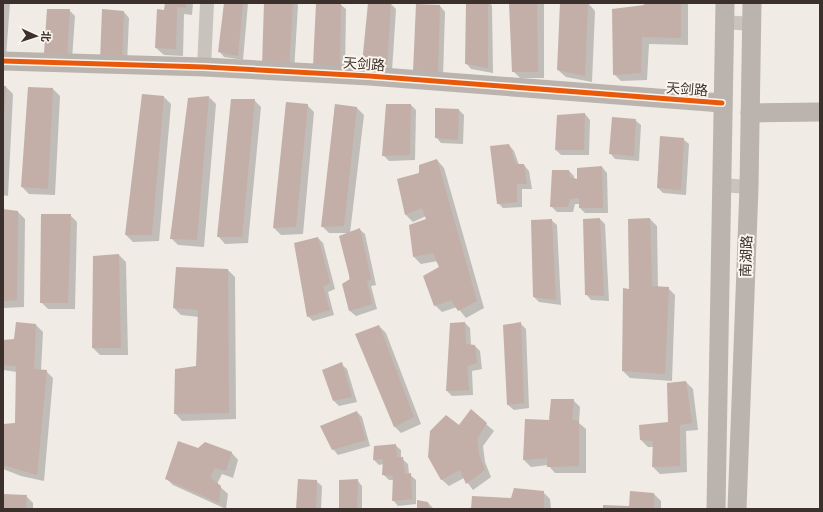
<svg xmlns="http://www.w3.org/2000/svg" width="823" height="512" viewBox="0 0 823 512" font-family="Raleway,'Noto Sans SC',sans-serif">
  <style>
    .shadow { fill: #0003 }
    .building { fill: #c3afa7 }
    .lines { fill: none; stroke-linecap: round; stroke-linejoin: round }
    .street { stroke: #c9c3be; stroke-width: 14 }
    .secondary { stroke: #bab3ae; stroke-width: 19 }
    .cycleway-casing { stroke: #fbf5ee; stroke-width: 8 }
    .cycleway { stroke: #e8590c; stroke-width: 5 }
    .labels { text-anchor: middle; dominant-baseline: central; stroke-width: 4; stroke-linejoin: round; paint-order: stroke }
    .street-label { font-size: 14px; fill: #3b302b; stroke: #fbf5ee }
  </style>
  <rect width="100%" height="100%" fill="#f0ebe5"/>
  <g class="shadow">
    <polygon points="3,3 10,3 6,57 3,57"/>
    <polygon points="166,3 193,3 192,15 184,14 183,56 164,55 156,48"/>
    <polygon points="225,3 248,3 243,60 224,57 219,51"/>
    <polygon points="265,3 296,3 298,5 294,72 269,71"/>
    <polygon points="317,3 340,4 346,9 345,71 319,71"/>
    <polygon points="369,3 390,3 396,9 392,71 368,69 363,64"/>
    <polygon points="467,3 490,3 492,6 493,73 471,69 466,63"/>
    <polygon points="510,3 544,3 544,78 520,78 513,71"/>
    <polygon points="561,3 588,3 595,11 592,82 566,77 558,70"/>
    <polygon points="645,3 688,3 688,45 649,44 647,80 621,81 614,74"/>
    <polygon points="440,6 445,12 443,77 419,77"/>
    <polygon points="69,10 75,16 72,59 51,58"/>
    <polygon points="124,12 129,18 127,64 107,65"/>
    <polygon points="3,87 6,87 13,94 8,196 3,195"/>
    <polygon points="53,89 60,96 55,195 29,194 22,187"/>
    <polygon points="164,97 171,104 159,241 133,242 126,235"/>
    <polygon points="209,97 216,104 204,247 178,245 171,238"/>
    <polygon points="254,100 261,107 248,243 225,244 218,236"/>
    <polygon points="307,105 314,112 303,234 281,235 274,228"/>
    <polygon points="335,105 357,108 364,115 350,233 359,229 365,234 376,285 371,286 377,309 356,316 350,311 349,233 329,233 322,226"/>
    <polygon points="411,105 416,110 415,160 389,161 383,155"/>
    <polygon points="459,110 464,115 463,144 441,143 436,137"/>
    <polygon points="585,114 590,120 589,155 561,155 556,150"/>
    <polygon points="635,120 641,125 639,161 615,159 610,153"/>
    <polygon points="683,139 689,144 686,195 663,193 658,188"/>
    <polygon points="509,145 514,151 519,165 524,165 529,171 532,189 522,189 522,207 503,208 498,203"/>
    <polygon points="437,160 444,168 484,308 466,318 457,307 442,312 435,305 441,268 438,261 421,264 414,257 410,226 427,220 426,216 413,222 406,215 399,179 419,174"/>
    <polygon points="602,167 607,173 608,213 585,213 580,208 580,204 575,204 573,212 557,212 552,207 553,171 569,171 574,176 574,180 578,181"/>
    <polygon points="3,210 18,212 25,219 24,307 3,308"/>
    <polygon points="70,215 77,222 75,309 48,309 41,302"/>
    <polygon points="600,219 605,224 609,301 591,300 586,294"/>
    <polygon points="650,219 657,226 658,288 668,288 675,295 672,381 630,378 623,371 624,289 630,290"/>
    <polygon points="551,220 557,225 561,305 539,302 534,297"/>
    <polygon points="318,238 323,243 335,289 328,292 334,315 313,321 308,316"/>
    <polygon points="119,255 126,262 128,355 100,355 93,348 94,257"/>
    <polygon points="177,268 228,270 235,277 236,419 182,421 175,413 197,367 199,317 181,315 174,308"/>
    <polygon points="465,323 470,328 471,345 475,346 480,351 482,369 472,371 473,395 452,396 447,391"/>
    <polygon points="521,324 526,329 529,408 514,410 508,405 504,326"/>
    <polygon points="36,325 43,332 41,370 46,371 53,378 44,481 21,476 3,469 3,425 16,424 17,372 3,370 3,341 15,340"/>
    <polygon points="379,326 386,333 421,424 401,433 394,426"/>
    <polygon points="341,364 347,369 357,402 339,406 334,401"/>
    <polygon points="686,382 693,389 698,430 686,431 687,472 660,474 653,467 654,447 648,447 641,440 669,423"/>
    <polygon points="573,400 580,407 579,423 586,429 586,473 555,473 548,465 531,467 524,460 550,421"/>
    <polygon points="471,411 494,431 483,446 485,462 491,477 473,490 464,478 449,486 441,479 459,427"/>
    <polygon points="357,412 362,417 370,446 338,455 333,449"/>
    <polygon points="395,445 401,450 401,458 408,464 409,474 416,480 416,504 398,506 393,500 394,480 389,480 383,474 384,464 379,465 374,460"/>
    <polygon points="199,449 231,452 238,460 233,478 222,474 217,484 228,494 226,509 173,485 166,478"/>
    <polygon points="357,480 362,486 362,509 340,509"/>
    <polygon points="316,481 322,486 321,509 297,509"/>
    <polygon points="543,492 550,499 551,509 472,509"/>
    <polygon points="654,494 661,501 661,509 604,509 630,507"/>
    <polygon points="3,495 26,496 33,503 33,509 3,509"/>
    <polygon points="428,503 434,509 418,509"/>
  </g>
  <g class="building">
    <polygon points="165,3 186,3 186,8 177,7 176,49 155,48 157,9 164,10"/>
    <polygon points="224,3 243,3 238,56 218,52"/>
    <polygon points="264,3 293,3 289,67 262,66"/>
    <polygon points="316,3 341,3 340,66 313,66"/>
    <polygon points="368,3 391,3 387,66 362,64"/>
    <polygon points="466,3 488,3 488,68 465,64"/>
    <polygon points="509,3 537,3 538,72 512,72"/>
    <polygon points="560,3 588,3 585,76 557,70"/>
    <polygon points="644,3 681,3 681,38 642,37 641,73 613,75 612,9 644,5"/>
    <polygon points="416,4 440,5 438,72 413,72"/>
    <polygon points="47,9 70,9 67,55 44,53"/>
    <polygon points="102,9 124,11 122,59 100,61"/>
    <polygon points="3,86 6,86 4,123 3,123"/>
    <polygon points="28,87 53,88 48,189 21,187"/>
    <polygon points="142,94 164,96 152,235 125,235"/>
    <polygon points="209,96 197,240 170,239 188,98"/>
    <polygon points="231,99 255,99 242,237 217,237"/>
    <polygon points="286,102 308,104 296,227 273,228"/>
    <polygon points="335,104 357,107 344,226 321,227"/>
    <polygon points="386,104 411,104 410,155 382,156"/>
    <polygon points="435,108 459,109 458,140 435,138"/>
    <polygon points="585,113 584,150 555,150 557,115"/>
    <polygon points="612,117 636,119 634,156 609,154"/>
    <polygon points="660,136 684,138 681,190 657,188"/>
    <polygon points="509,144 516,164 524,164 527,184 517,184 517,202 497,204 490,146"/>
    <polygon points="437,159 477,301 458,311 451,300 434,306 423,276 439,267 433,253 413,257 409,225 426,219 422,208 405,215 397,179 419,173 419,165"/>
    <polygon points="602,166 603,208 579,208 579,198 570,199 568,207 550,207 552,170 569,170 570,177 577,179 577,168"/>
    <polygon points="3,209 18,211 17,300 3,301"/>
    <polygon points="41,214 71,214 68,303 40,303"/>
    <polygon points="600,218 604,296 585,295 583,219"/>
    <polygon points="650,218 652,286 669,287 665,374 622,371 623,288 629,289 628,219"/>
    <polygon points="552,219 556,300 533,297 531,220"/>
    <polygon points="360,228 371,279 367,281 372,304 349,311 342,284 350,279 339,236"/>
    <polygon points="318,237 330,283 323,286 330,310 307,317 294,243"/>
    <polygon points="119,254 121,348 92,348 93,256"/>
    <polygon points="176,267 228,269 229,413 174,414 175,369 196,366 198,310 173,308"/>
    <polygon points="16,322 36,324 34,369 47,370 37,475 3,465 3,424 15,423 16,366 3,365 3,340 14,339"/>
    <polygon points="465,322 466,344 475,345 477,363 467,366 469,390 446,391 450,323"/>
    <polygon points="521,322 524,403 507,405 503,325"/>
    <polygon points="379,325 414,417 394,427 355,334"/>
    <polygon points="342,362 352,397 333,401 322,370"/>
    <polygon points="686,381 692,423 680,425 680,466 652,467 653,441 640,440 639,425 668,422 667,383"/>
    <polygon points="551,399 574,399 572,420 579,421 579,466 547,467 547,458 523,460 525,419 549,420"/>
    <polygon points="471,409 487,423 477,439 479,454 485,470 466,484 460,470 441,480 428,457 430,431 446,415 459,425"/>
    <polygon points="357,411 366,440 332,450 320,426"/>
    <polygon points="178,441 198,448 205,442 232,452 226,471 215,468 210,477 221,486 219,503 165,479"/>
    <polygon points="396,444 397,457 403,457 405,474 411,473 412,499 392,501 393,476 382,475 383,459 373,460 374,446"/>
    <polygon points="298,479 317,480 316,509 296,509"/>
    <polygon points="358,479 357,509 339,509 339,480"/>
    <polygon points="514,488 544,491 544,509 471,509 472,496 511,498"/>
    <polygon points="630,491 654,493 654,509 603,509 603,505 629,506"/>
    <polygon points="3,494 27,495 26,509 3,509"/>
    <polygon points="417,500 428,502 429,509 417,509"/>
  </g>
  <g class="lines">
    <g class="street">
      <polyline points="724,22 752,24"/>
      <polyline points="204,67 207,3"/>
      <polyline points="721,185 749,187"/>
    </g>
    <g class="secondary">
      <polyline points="3,61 204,67 369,76 722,103"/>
      <polyline points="750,113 820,112"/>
      <polyline points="716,509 725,3"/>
      <polyline points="737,509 749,187 752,3"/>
    </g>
    <g class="cycleway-casing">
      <polyline id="cycleway" points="3,61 204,67 369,76 722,103"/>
    </g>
    <use href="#cycleway" class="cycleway"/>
  </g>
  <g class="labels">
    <g class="street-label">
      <text transform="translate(364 64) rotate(4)">天剑路</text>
      <text transform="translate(687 89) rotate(4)">天剑路</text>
      <text transform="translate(746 256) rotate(-88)">南湖路</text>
    </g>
  </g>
  <rect width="823" height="512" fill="none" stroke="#3b302b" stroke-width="8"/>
  <g transform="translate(36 36) rotate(93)" stroke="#fbf5ee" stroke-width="3" paint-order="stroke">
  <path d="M0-3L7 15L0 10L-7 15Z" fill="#3b302b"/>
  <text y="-6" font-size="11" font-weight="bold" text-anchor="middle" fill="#3b302b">北</text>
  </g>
</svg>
